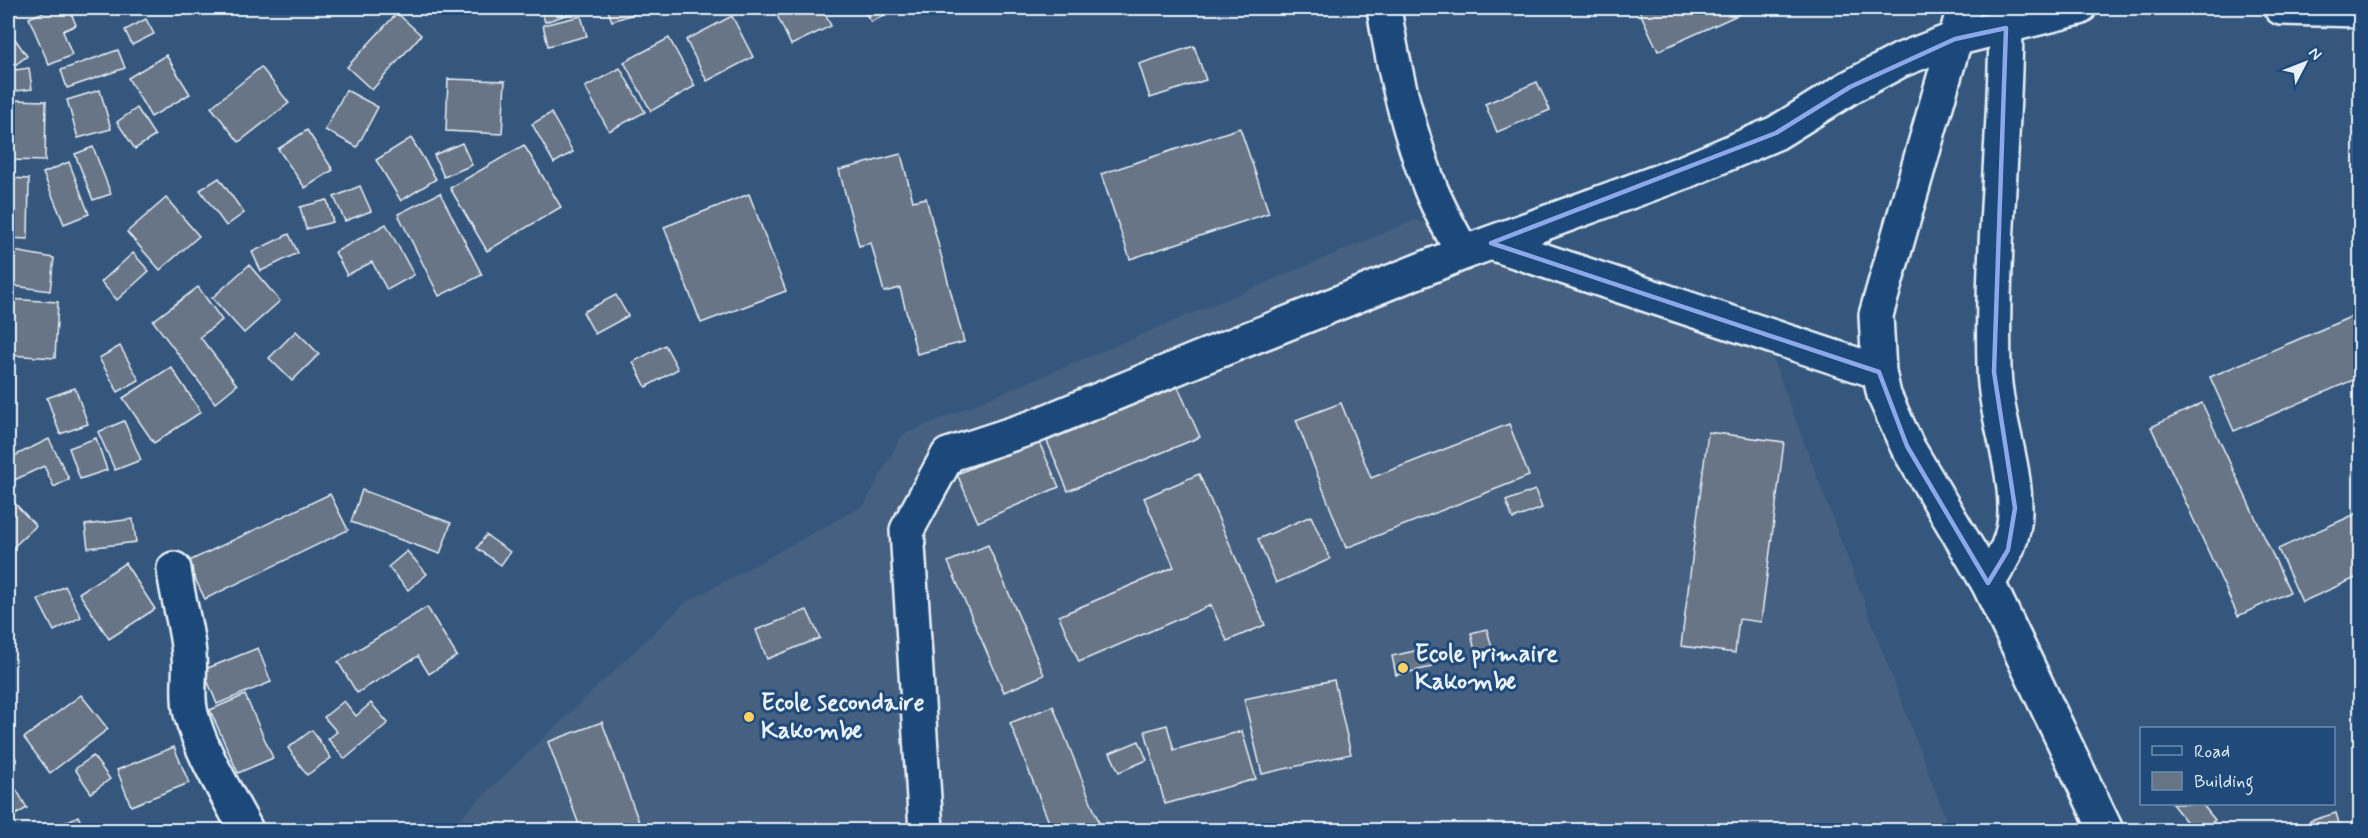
<svg xmlns="http://www.w3.org/2000/svg" width="2368" height="838" viewBox="0 0 2368 838" font-family="Mynerve,sans-serif">
  <style>
    .built { fill: #446080 }
    .building { fill: #677486; stroke: #e8f1f8; stroke-width: 1.5 }
    .lines { fill: none; stroke-linecap: round; stroke-linejoin: round }
    .minor-casing { stroke: #e8f1f8; stroke-width: 38 }
    .minor { stroke: #1f4a7a; stroke-width: 33 }
    .marked { fill: none; stroke: #8da8ea; stroke-width: 4.5; stroke-linejoin: round }
    .poi-dot { fill: #ffd166; stroke: #1f4a7a; stroke-width: 2 }
    .labels { text-anchor: middle; dominant-baseline: central; stroke-width: 6; stroke-linejoin: round; paint-order: stroke }
    .poi-label { font-size: 24px; font-weight: bold; fill: #e8f1f8; stroke: #1f4a7a; text-anchor: start }
  </style>
  <rect width="100%" height="100%" fill="#35577e"/>
  <filter id="ink" filterUnits="userSpaceOnUse"><feTurbulence type="fractalNoise" baseFrequency=".0167" numOctaves="2"/><feDisplacementMap in="SourceGraphic" scale="12" xChannelSelector="R" yChannelSelector="G"/><feConvolveMatrix kernelMatrix="1 2 1 2 8 2 1 2 1" color-interpolation-filters="sRGB"/></filter>
  <g filter="url(#ink)">
    <polygon class="built" points="1415,220 1764,336 1950,830 447,830 685,603 864,505 902,435"/>
    <g class="building">
      <polygon points="54,8 69,8 76,25 63,31 72,55 49,65 29,18"/>
      <polygon points="540,8 587,8 545,22"/>
      <polygon points="607,8 652,8 612,21"/>
      <polygon points="783,8 822,8 831,26 791,45 775,11"/>
      <polygon points="862,8 898,8 871,22"/>
      <polygon points="1638,8 1751,8 1751,9 1658,51"/>
      <polygon points="397,13 421,35 372,90 347,67"/>
      <polygon points="581,16 587,36 548,46 543,25"/>
      <polygon points="732,16 753,57 707,81 686,40"/>
      <polygon points="146,19 154,34 132,45 125,30"/>
      <polygon points="8,29 27,56 11,68 8,64"/>
      <polygon points="669,38 695,86 651,111 624,62"/>
      <polygon points="1194,46 1206,80 1150,98 1139,64"/>
      <polygon points="118,50 125,68 67,88 61,70"/>
      <polygon points="166,55 190,94 151,117 128,78"/>
      <polygon points="261,67 289,103 239,142 211,107"/>
      <polygon points="29,68 32,89 8,92 8,71"/>
      <polygon points="620,68 645,112 609,131 585,87"/>
      <polygon points="448,79 505,81 502,134 446,131"/>
      <polygon points="1537,82 1550,110 1497,132 1485,104"/>
      <polygon points="100,90 111,129 78,138 67,100"/>
      <polygon points="346,90 378,107 357,147 325,130"/>
      <polygon points="12,100 46,101 45,161 11,160"/>
      <polygon points="137,108 155,136 135,149 117,122"/>
      <polygon points="551,113 573,152 554,163 532,124"/>
      <polygon points="1240,128 1269,213 1130,259 1101,174"/>
      <polygon points="307,130 333,170 305,188 278,149"/>
      <polygon points="411,138 436,179 401,201 376,160"/>
      <polygon points="462,143 472,165 444,177 434,155"/>
      <polygon points="524,145 561,207 487,251 450,188"/>
      <polygon points="93,147 111,194 93,200 75,154"/>
      <polygon points="901,154 913,201 926,198 964,342 917,354 900,288 884,292 871,243 859,246 839,170"/>
      <polygon points="69,162 89,214 64,224 43,173"/>
      <polygon points="8,178 29,179 28,239 8,238"/>
      <polygon points="219,178 244,213 226,226 200,190"/>
      <polygon points="360,186 371,211 345,221 334,197"/>
      <polygon points="440,193 482,275 439,296 398,214"/>
      <polygon points="749,194 786,291 701,323 664,227"/>
      <polygon points="166,198 199,236 160,270 127,232"/>
      <polygon points="327,200 333,222 306,229 300,207"/>
      <polygon points="386,224 414,275 387,290 372,262 347,275 335,252"/>
      <polygon points="289,234 298,253 261,271 252,252"/>
      <polygon points="8,250 54,258 50,291 8,285"/>
      <polygon points="133,253 149,271 117,300 101,282"/>
      <polygon points="249,265 280,301 244,333 212,298"/>
      <polygon points="198,287 222,320 200,337 237,385 215,403 153,321"/>
      <polygon points="616,295 628,316 595,334 583,312"/>
      <polygon points="8,299 58,302 55,358 8,355"/>
      <polygon points="2360,313 2360,377 2234,431 2210,377"/>
      <polygon points="296,331 319,354 292,381 269,358"/>
      <polygon points="665,345 678,369 646,387 633,362"/>
      <polygon points="120,346 139,380 118,392 99,358"/>
      <polygon points="171,367 201,412 154,443 123,398"/>
      <polygon points="1178,387 1200,437 1068,491 1047,441"/>
      <polygon points="75,388 88,424 60,434 47,398"/>
      <polygon points="1341,403 1371,478 1509,424 1529,476 1346,548 1296,420"/>
      <polygon points="2202,403 2290,592 2238,616 2151,427"/>
      <polygon points="124,421 141,460 115,470 98,432"/>
      <polygon points="1708,432 1784,442 1761,622 1739,619 1735,653 1681,646"/>
      <polygon points="96,438 107,470 80,479 69,448"/>
      <polygon points="49,439 69,479 54,487 44,466 8,483 8,459"/>
      <polygon points="1038,440 1059,487 978,522 957,474"/>
      <polygon points="1199,474 1265,625 1227,641 1211,605 1079,662 1059,616 1174,567 1144,498"/>
      <polygon points="362,490 451,523 440,554 351,522"/>
      <polygon points="1535,490 1542,508 1513,519 1506,501"/>
      <polygon points="330,494 348,530 205,599 187,562"/>
      <polygon points="8,496 36,526 8,552"/>
      <polygon points="2360,512 2360,576 2302,602 2278,549"/>
      <polygon points="1311,516 1330,559 1276,583 1258,539"/>
      <polygon points="133,519 136,542 88,548 85,525"/>
      <polygon points="486,535 510,552 501,565 477,548"/>
      <polygon points="988,545 1044,675 1004,692 948,562"/>
      <polygon points="407,551 427,574 408,590 388,567"/>
      <polygon points="125,563 155,609 109,639 79,593"/>
      <polygon points="65,586 81,617 54,631 38,600"/>
      <polygon points="427,607 457,656 429,674 418,656 357,693 338,662"/>
      <polygon points="807,610 820,638 767,659 756,630"/>
      <polygon points="1487,629 1493,652 1476,656 1471,633"/>
      <polygon points="258,648 271,682 217,704 203,670"/>
      <polygon points="1428,648 1432,667 1396,675 1392,656"/>
      <polygon points="1334,680 1351,754 1262,774 1244,699"/>
      <polygon points="81,695 108,729 50,773 24,738"/>
      <polygon points="245,695 273,758 238,773 210,710"/>
      <polygon points="344,701 356,716 371,703 388,723 345,759 328,739 337,732 324,717"/>
      <polygon points="1053,706 1102,830 1052,830 1010,723"/>
      <polygon points="602,722 642,830 581,830 548,742"/>
      <polygon points="1167,725 1174,750 1242,731 1256,779 1165,804 1145,731"/>
      <polygon points="312,730 331,758 307,775 288,748"/>
      <polygon points="1139,741 1147,760 1119,772 1110,753"/>
      <polygon points="8,742 17,761 8,766"/>
      <polygon points="174,747 189,783 131,806 117,770"/>
      <polygon points="93,756 110,779 91,793 75,769"/>
      <polygon points="8,775 27,808 12,817 8,809"/>
      <polygon points="2172,804 2202,804 2215,820 2202,830 2193,830"/>
      <polygon points="2336,813 2341,830 2313,830 2310,821"/>
      <polygon points="78,816 85,830 68,830 64,823"/>
      <polygon points="1937,825 1939,830 1920,830"/>
    </g>
    <g class="lines">
      <g class="minor-casing">
        <g id="minor">
          <path d="M1384,8c9,60 24,121 46,179 9,23 22,45 33,66"/>
          <polyline points="1964,8 1876,315 1879,372 1884,395 1907,446 1988,583 2106,830"/>
          <polyline points="2281,8 2360,10"/>
          <polyline points="1491,243 1879,372"/>
          <path d="M174,569c3,29 13,57 15,86 2,20 -3,39 2,59 11,41 36,79 55,116"/>
          <path d="M1988,583c15,-24 28,-46 27,-75 0,-47 -20,-93 -21,-140 -3,-113 11,-227 12,-340"/>
          <polyline points="926,830 907,530 948,455 1033,427 1198,359 1463,253 1684,172 1776,133 1850,87 1901,60 1955,39 2079,8"/>
        </g>
      </g>
      <use href="#minor" class="minor"/>
    </g>
  </g>
  <path class="marked" d="M2006,28l-12,344 21,136 -7,42 -20,33 -81,-137 -28,-74 -388,-129 285,-110 74,-46 105,-48z"/>
  <g class="poi-dot">
    <circle cx="1403" cy="668" r="6"/>
    <circle cx="749" cy="717" r="6"/>
  </g>
  <g class="labels">
    <g class="poi-label">
      <text x="1415" y="654">Ecole primaire<tspan x="1415" dy="28">Kakombe</tspan></text>
      <text x="761" y="703">Ecole secondaire<tspan x="761" dy="28">Kakombe</tspan></text>
    </g>
  </g>
  <rect width="2368" height="838" fill="none" stroke="#1f4a7a" stroke-width="30"/>
  <rect x="15" y="15" width="2338" height="808" fill="none" stroke="#e8f1f8" stroke-width="2" filter="url(#ink)"/>
  <rect x="2140" y="727" width="195" height="78" fill="#1f4a7a" stroke="#6f8dac" stroke-width="1.5"/>
  <rect x="2152" y="746" width="30" height="9" fill="#1f4a7a" stroke="#6f8dac" stroke-width="1.5"/>
  <text x="2194" y="757" font-size="18" fill="#e8f1f8">Road</text>
  <rect x="2152" y="772" width="30" height="18" fill="#677486" stroke="#6f8dac" stroke-width="1.5"/>
  <text x="2194" y="787" font-size="18" fill="#e8f1f8">Building</text>
  <g transform="translate(2305 63) rotate(48)" stroke="#1f4a7a" stroke-width="4.5" paint-order="stroke">
  <path d="M0-4.5L10 22L0 15L-10 22Z" fill="#e8f1f8"/>
  <text y="-9" font-size="16" font-weight="bold" text-anchor="middle" fill="#e8f1f8">N</text>
  </g>
</svg>
